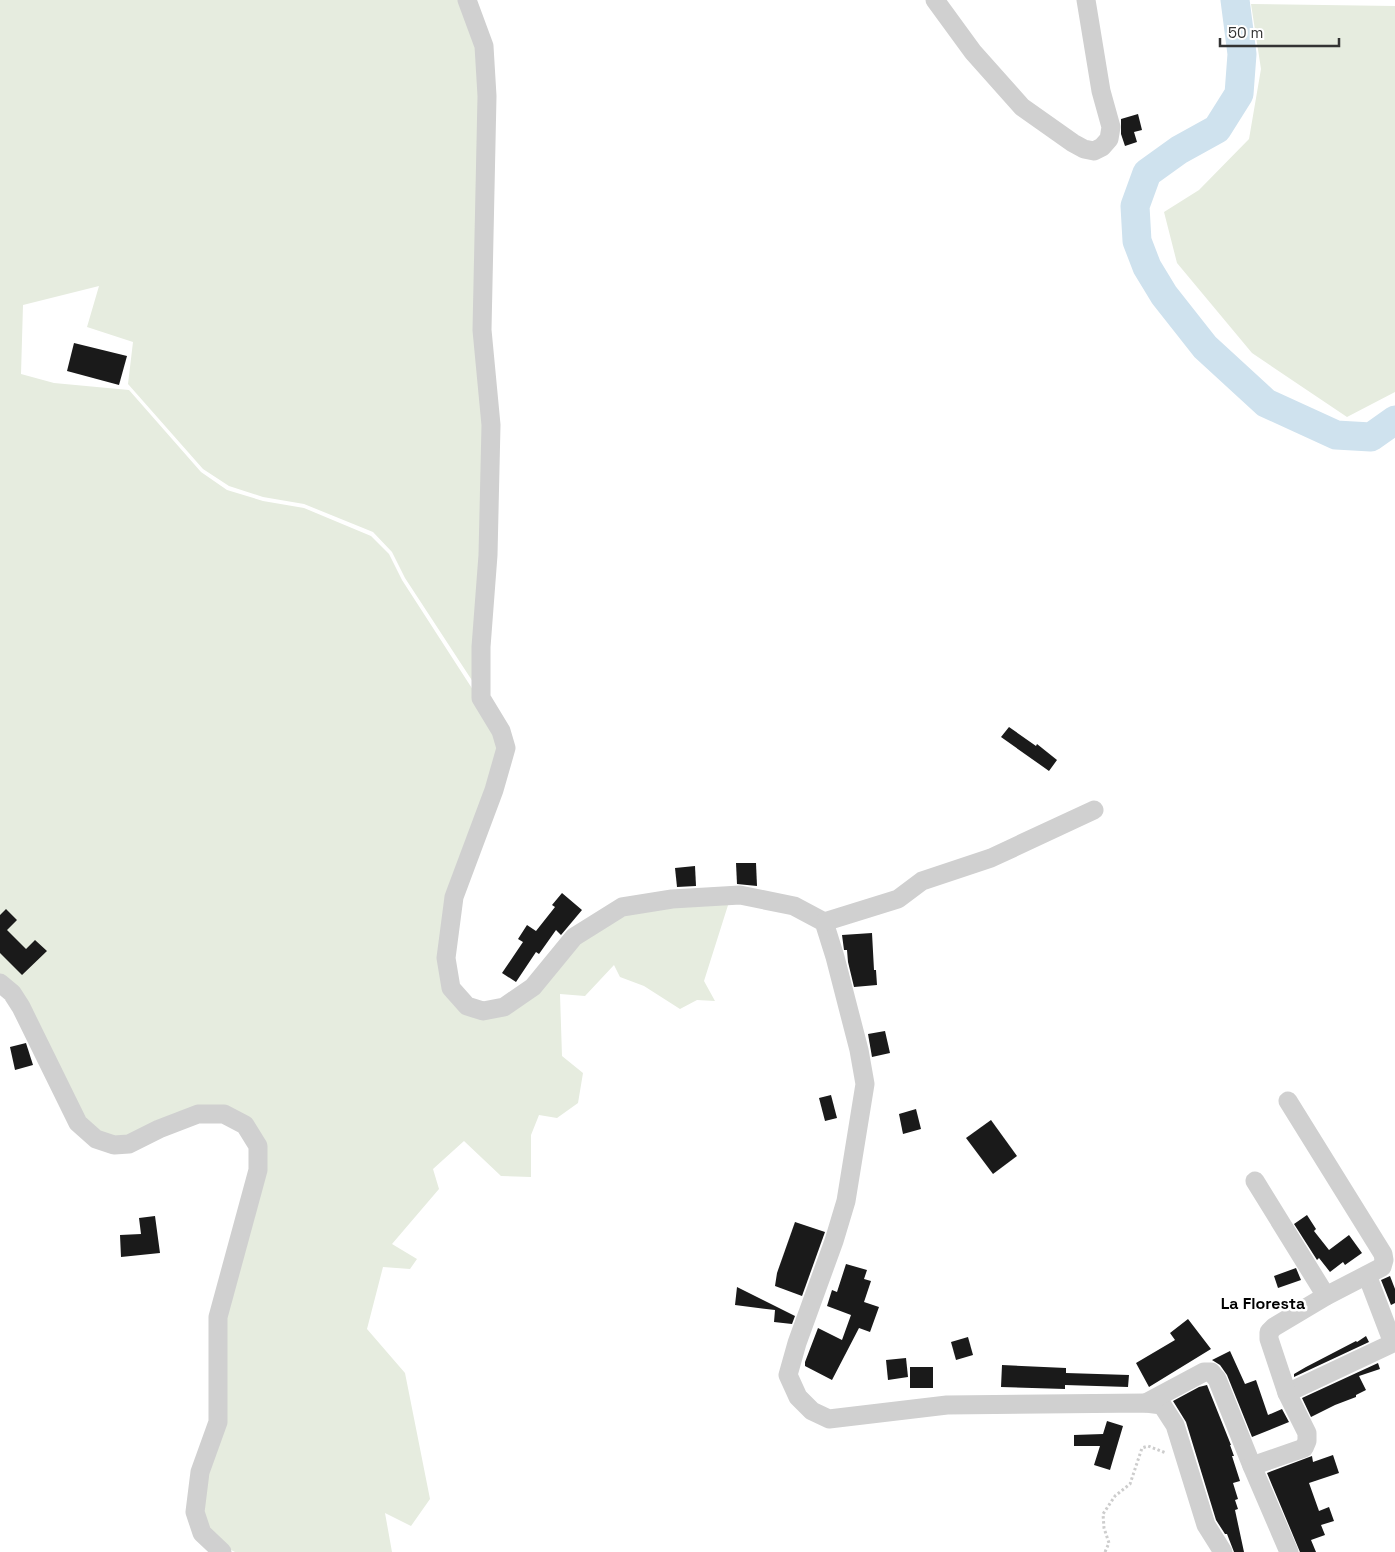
<svg xmlns="http://www.w3.org/2000/svg" width="1395" height="1552" font-family="'Space Grotesk',sans-serif">
	<style>
		.green { fill: #e6ecdf }
		.lines { fill: none; stroke-linecap: round; stroke-linejoin: round }
		.river { stroke: #cfe2ee; stroke-width: 29 }
		.building { fill: #1a1a1a }
		.path { stroke: #cdcdcd; stroke-width: 3; stroke-dasharray: 2.5 2.5; stroke-linecap: butt }
		.street { stroke: #d0d0d0; stroke-width: 19 }
		.labels { text-anchor: middle; stroke-width: 5; stroke-linejoin: round; paint-order: stroke }
		.quarter-label { font-size: 16px; font-weight: bold; fill: #000; stroke: #fff }
	</style>
	<rect width="100%" height="100%" fill="#fff"/>
	<g class="green">
		<path d="M0,0h461l17,47 7,378 -10,260 -70,-107 -13,-26 -19,-20 -69,-28 -41,-7 -34,-11 -26,-17 -75,-85 5,-42 -46,-15 12,-41 -76,19 -2,69 33,9 75,7 72,82 26,18 36,11 41,7 67,28 18,18 13,26 73,113 21,41 3,14 -59,210 44,59 94,-76 46,-29 105,-10 -25,79 11,20 -18,-1 -17,9 -36,-23 -24,-9 -6,-12 -29,31 -25,-2 2,62 21,17 -5,30 -21,15 -18,-3 -8,20v42l-30,-1 -37,-35 -31,28 6,20 -47,55 25,15 -7,10 -27,-2 -16,62 38,44 25,126 -19,27 -26,-13 7,39h-157c-20,-9 -27,-20 -34,-41l23,-193 39,-147 -37,-63 -99,30 -28,-4 -17,-15 -82,-144z"/>
		<polygon points="1251,4 1395,6 1395,392 1347,417 1252,353 1177,263 1164,212 1199,190 1249,139 1261,69"/>
	</g>
	<g class="lines">
		<polyline class="river" points="1235,0 1242,54 1239,94 1217,129 1179,150 1147,173 1135,206 1137,241 1147,267 1164,295 1205,347 1266,403 1336,435 1371,437 1395,420"/>
	</g>
	<g class="building">
		<polygon points="1138,114 1142,130 1134,132 1137,142 1125,146 1121,134 1121,119"/>
		<polygon points="74,343 127,356 119,385 67,371"/>
		<polygon points="1009,727 1036,746 1037,744 1057,760 1049,771 1001,737"/>
		<polygon points="736,863 756,863 757,886 737,884"/>
		<polygon points="695,866 696,886 677,887 675,868"/>
		<polygon points="562,893 582,910 561,935 556,930 539,954 536,952 516,982 502,973 523,942 518,939 527,925 536,931 555,907 552,905"/>
		<polygon points="6,909 17,920 7,930 26,949 35,940 47,951 22,975 0,953 0,915"/>
		<polygon points="872,933 874,970 876,970 877,985 854,987 848,962 847,950 844,950 842,935"/>
		<polygon points="885,1031 890,1053 872,1057 868,1034"/>
		<polygon points="26,1043 33,1065 15,1070 10,1047"/>
		<polygon points="831,1095 837,1118 825,1121 819,1098"/>
		<polygon points="916,1109 921,1129 903,1134 899,1114"/>
		<polygon points="991,1120 1017,1156 993,1174 966,1138"/>
		<polygon points="1307,1215 1316,1229 1314,1231 1329,1250 1349,1235 1362,1253 1345,1265 1343,1262 1330,1272 1319,1258 1317,1260 1294,1224"/>
		<polygon points="155,1216 160,1253 121,1257 120,1235 141,1234 139,1218"/>
		<polygon points="795,1222 825,1232 802,1296 775,1286 777,1273"/>
		<polygon points="846,1264 867,1270 864,1279 871,1281 864,1302 879,1307 870,1332 859,1328 832,1380 805,1366 805,1362 818,1328 842,1340 851,1315 827,1306 832,1290 837,1292"/>
		<polygon points="1296,1268 1301,1280 1278,1288 1274,1276"/>
		<polygon points="1390,1276 1395,1289 1395,1303 1391,1305 1381,1280"/>
		<polygon points="737,1287 795,1316 792,1324 774,1322 775,1310 735,1305"/>
		<polygon points="1188,1319 1211,1349 1149,1387 1136,1363 1175,1340 1170,1333"/>
		<polygon points="1366,1336 1369,1342 1294,1377 1294,1374 1306,1367 1356,1341 1357,1342"/>
		<polygon points="968,1337 973,1355 956,1360 951,1342"/>
		<polygon points="1230,1351 1245,1384 1256,1380 1268,1415 1282,1409 1289,1422 1252,1437 1227,1375 1220,1365 1212,1360"/>
		<polygon points="906,1358 908,1377 888,1380 886,1360"/>
		<polygon points="1378,1363 1380,1369 1359,1376 1366,1390 1356,1395 1356,1397 1335,1405 1311,1417 1302,1398"/>
		<polygon points="1002,1365 1066,1368 1066,1373 1129,1375 1128,1387 1065,1385 1065,1389 1001,1387"/>
		<rect x="910" y="1367" width="23" height="21"/>
		<polygon points="1207,1385 1231,1445 1230,1445 1234,1456 1232,1456 1240,1481 1233,1483 1238,1499 1235,1500 1238,1509 1235,1510 1244,1552 1234,1552 1227,1534 1225,1534 1216,1520 1186,1422 1173,1401 1199,1387"/>
		<polygon points="1107,1421 1123,1426 1110,1470 1094,1465 1100,1446 1074,1446 1074,1435 1103,1434"/>
		<polygon points="1333,1455 1339,1473 1309,1483 1319,1511 1329,1507 1334,1521 1321,1525 1325,1535 1311,1540 1316,1552 1300,1552 1267,1473 1312,1456 1313,1462"/>
	</g>
	<g class="lines">
		<polyline class="path" points="1105,1552 1109,1543 1104,1528 1103,1514 1115,1496 1130,1484 1142,1448 1148,1446 1166,1453"/>
		<g class="street">
			<polyline points="467,0 484,46 487,96 482,330 491,425 488,555 481,647 481,698 501,731 506,748 494,790 454,897 446,958 451,988 467,1006 483,1011 504,1007 533,987 574,937 622,907 672,899 740,895 794,906 824,922 835,957 859,1050 865,1084 846,1201 834,1241 797,1343 788,1375 798,1397 812,1411 829,1419 947,1405 1146,1403 1162,1405 1175,1425 1206,1525 1223,1552"/>
			<polyline points="935,0 973,52 1022,107 1073,143 1084,149 1094,151 1102,147 1109,139 1111,127 1101,91 1086,0"/>
			<polyline points="824,922 898,899 922,881 991,858 1094,810"/>
			<polyline points="0,983 12,993 21,1007 78,1123 96,1139 114,1145 129,1144 159,1129 198,1114 224,1114 245,1125 258,1146 258,1170 218,1317 218,1422 200,1472 195,1512 202,1533 222,1552"/>
			<polyline points="1255,1181 1326,1296"/>
			<polyline points="1287,1393 1393,1343 1367,1275"/>
			<polyline points="1146,1403 1204,1372 1211,1372 1217,1379 1252,1466 1289,1552"/>
			<polyline points="1252,1466 1304,1448 1307,1441 1307,1433 1287,1393 1269,1339 1269,1332 1274,1327 1326,1296 1382,1267 1384,1260 1383,1254 1288,1101"/>
		</g>
	</g>
	<g class="labels">
		<g class="quarter-label">
			<text x="1263" y="1309">La Floresta</text>
		</g>
	</g>
	<path d="M1220 38v8h119v-8" fill="none" stroke="#333333" stroke-width="2.5"/>
	<text x="1228" y="38" font-size="15" fill="#333333" stroke="#ffffff" stroke-width="4" paint-order="stroke">50 m</text>
</svg>
